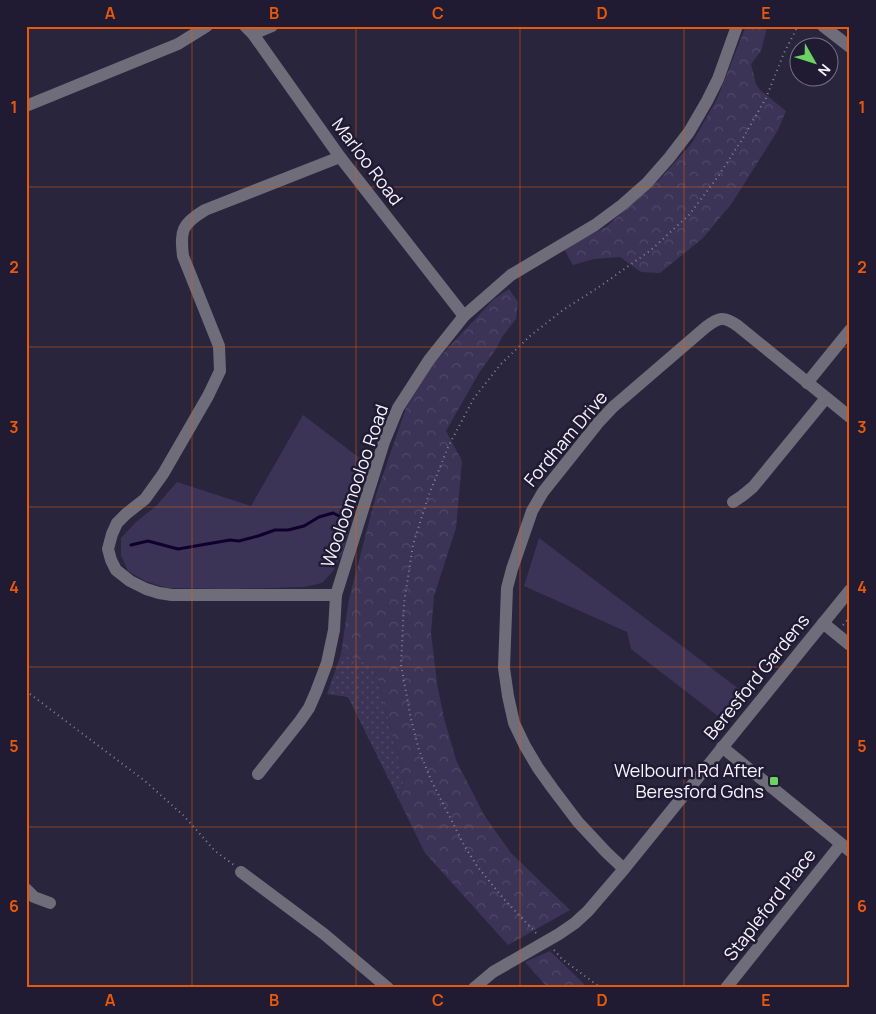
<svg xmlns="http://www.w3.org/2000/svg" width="876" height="1014" font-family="Manrope,sans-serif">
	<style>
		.grass { fill: url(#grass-dots) }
		.forest { fill: url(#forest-crowns) }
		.park { fill: #3b3457 }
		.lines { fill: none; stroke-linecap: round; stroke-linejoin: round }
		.stream { stroke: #11002f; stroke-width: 3 }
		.path { stroke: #868395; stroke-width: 2; stroke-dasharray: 1 4; stroke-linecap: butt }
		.minor { stroke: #6f6d7a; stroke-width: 12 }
		.grid { fill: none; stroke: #e8590c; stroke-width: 1; stroke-opacity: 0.55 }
		.poi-dot { fill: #6cd362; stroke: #201b33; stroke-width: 2 }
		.labels { text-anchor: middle; stroke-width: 5; stroke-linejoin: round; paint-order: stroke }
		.street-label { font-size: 18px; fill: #f5f4fe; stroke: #201b33 }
		.poi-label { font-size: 18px; fill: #f5f4fe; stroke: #201b33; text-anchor: end }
		.neatline { fill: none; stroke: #e8590c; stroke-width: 2 }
		.grid-label { font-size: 16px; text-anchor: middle; font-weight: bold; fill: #e8590c }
	</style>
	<defs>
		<pattern id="grass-dots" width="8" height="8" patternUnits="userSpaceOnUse" patternTransform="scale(1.25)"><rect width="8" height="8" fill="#3b3457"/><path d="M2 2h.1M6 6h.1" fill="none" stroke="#4e4868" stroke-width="1.8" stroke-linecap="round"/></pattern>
		<pattern id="forest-crowns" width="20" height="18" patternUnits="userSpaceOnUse" patternTransform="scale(1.25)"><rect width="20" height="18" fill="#3b3457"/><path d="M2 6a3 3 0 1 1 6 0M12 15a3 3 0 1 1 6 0" fill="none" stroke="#4e4868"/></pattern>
	</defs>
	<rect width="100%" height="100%" fill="#29253d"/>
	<polygon class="grass" points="341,654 369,664 377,676 404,779 399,800 348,697 327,694"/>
	<g class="forest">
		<polygon points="746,26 766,26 767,28 761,51 751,64 756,84 760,90 786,111 778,130 732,203 703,238 660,273 641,272 620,257 594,259 573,265 564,249 607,226 658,181 692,143 717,99"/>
		<polygon points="509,289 518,302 516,319 502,337 496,349 479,373 446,431 462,461 456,528 434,596 431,633 437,683 444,718 456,760 484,815 511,853 570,910 508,945 425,853 399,800 404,779 377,676 369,664 341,654 349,599 376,495 406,408 433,364 494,299"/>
		<polygon points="550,951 588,988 548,988 525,962"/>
	</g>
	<g class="park">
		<polygon points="303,415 365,462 343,552 333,571 322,583 304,587 232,589 167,588 145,581 128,571 121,555 121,538 136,522 156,506 177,482 251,506"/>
		<polygon points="539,538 739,689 751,685 723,720 631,649 627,632 524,586"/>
	</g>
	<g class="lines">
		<polyline class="stream" points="131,545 148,541 178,549 230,540 239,541 258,536 275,530 288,530 304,526 319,517 333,513 341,517 346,522"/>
		<g class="path">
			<polyline points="843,625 850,617"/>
			<polyline points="26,691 145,781 184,816 215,851 234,865"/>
			<polyline points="536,933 503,898 477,866 464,845 431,780 419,750 411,719 401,665 404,603 413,545 428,497 449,445 474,398 500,365 530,336 563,310 599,287 651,250 689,215 717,178 743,138 766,98 784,53 798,26"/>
			<polyline points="554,950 562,959 601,988"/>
		</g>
		<g class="minor">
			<polyline points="245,26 253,34 340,157 464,316"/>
			<polyline points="823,26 850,47"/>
			<polyline points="253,34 272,26"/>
			<polyline points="26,106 178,44 207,26"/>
			<polyline points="807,383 850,330"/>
			<polyline points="733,502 742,496 753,487 826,398"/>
			<path d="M336,595h-164l-13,-2 -13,-4 -16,-8 -14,-11 -5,-10 -3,-11 4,-15 5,-11 9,-9 19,-15 18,-25 45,-78 12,-25 -1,-25 -36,-90c-3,-26 -1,-32 22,-46l135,-53"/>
			<polyline points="823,623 850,645"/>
			<polyline points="722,747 850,851"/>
			<polyline points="258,774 300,721 309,708 316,692 327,663 334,630 336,595 384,442 398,408 429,360 464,316 511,275 595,225 622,205 647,183 669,158 689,132 707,101 718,79 737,26"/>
			<path d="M624,869l-18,-17 -28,-30 -25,-33 -15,-21 -13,-22 -11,-23 -6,-27 -4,-28 3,-80 5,-19 20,-58 11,-19 55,-69 15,-16 93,-80c13,-10 18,-11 32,-1l112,91"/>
			<polyline points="241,872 324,934 388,988"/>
			<polyline points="26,889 34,897 50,903"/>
			<polyline points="474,988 493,972 559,934 575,923 588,911 624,869 850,590"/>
			<polyline points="726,988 841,844"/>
		</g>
	</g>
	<path class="grid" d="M192,26v962M356,26v962M520,26v962M684,26v962M26,187h824M26,347h824M26,507h824M26,667h824M26,827h824"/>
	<rect class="poi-dot" x="769" y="776" width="10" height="10" rx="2.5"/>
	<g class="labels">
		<g class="street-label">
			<text transform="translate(367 162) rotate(53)" y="6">Marloo Road</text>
			<text transform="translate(566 439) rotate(-50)" y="6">Fordham Drive</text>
			<text transform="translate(355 486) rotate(-71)" y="6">Wooloomooloo Road</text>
			<text transform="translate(757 677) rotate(-51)" y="6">Beresford Gardens</text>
			<text transform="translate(770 905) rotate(-52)" y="6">Stapleford Place</text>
		</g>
		<g class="poi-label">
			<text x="764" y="777">Welbourn Rd After<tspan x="764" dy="21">Beresford Gdns</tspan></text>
		</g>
	</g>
	<rect width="876" height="1014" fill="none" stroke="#201b33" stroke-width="55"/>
	<g transform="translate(814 62) rotate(129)"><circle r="24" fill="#201b33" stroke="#757284"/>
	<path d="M0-4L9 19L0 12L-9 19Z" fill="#6cd362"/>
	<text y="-8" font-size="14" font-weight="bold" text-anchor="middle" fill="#f5f4fe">N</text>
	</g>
	<rect x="28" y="28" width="820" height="958" class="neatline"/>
	<g class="grid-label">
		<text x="110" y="19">A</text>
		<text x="274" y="19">B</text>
		<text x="438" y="19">C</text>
		<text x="602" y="19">D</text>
		<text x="766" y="19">E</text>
		<text x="14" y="113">1</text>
		<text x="862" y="113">1</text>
		<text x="14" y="273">2</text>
		<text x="862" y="273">2</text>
		<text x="14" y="433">3</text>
		<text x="862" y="433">3</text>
		<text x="14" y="593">4</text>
		<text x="862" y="593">4</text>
		<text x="14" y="752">5</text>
		<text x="862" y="752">5</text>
		<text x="14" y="912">6</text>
		<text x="862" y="912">6</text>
		<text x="110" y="1006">A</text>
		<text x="274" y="1006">B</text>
		<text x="438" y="1006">C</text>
		<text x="602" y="1006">D</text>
		<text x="766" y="1006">E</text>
	</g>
</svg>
